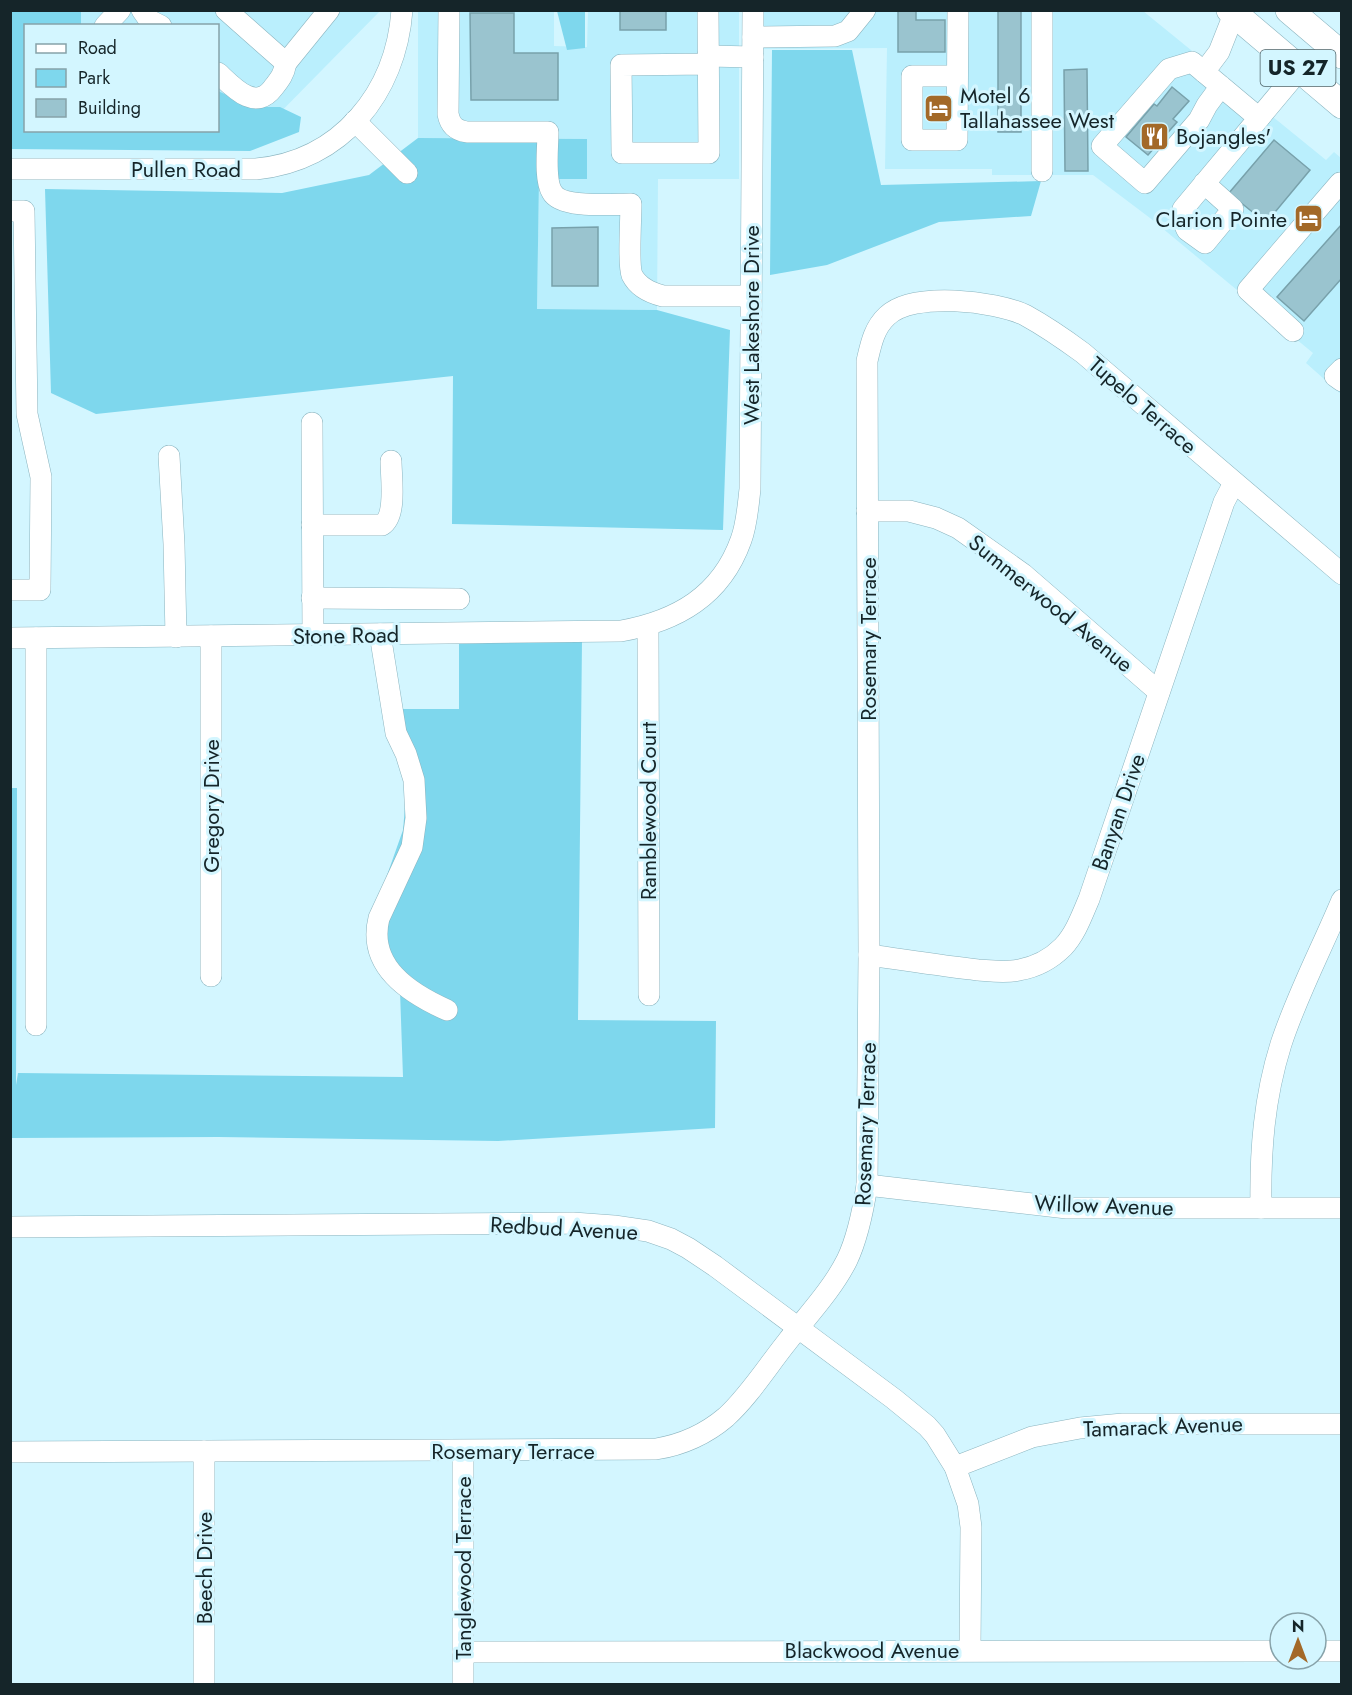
<svg xmlns="http://www.w3.org/2000/svg" width="1352" height="1695" font-family="Jost,sans-serif">
	<style>
		.built { fill: #baeffd }
		.green { fill: #7ed7ed }
		.building { fill: #9ac4cf; stroke: #78a1ab; stroke-width: 1.5 }
		.lines { fill: none; stroke-linecap: round; stroke-linejoin: round }
		.minor-casing { stroke: #8bb4bf; stroke-width: 22 }
		.major-casing { stroke: #8bb4bf; stroke-width: 28 }
		.minor { stroke: #fff; stroke-width: 21 }
		.major { stroke: #fff; stroke-width: 27 }
		.labels { text-anchor: middle; stroke-width: 6; stroke-linejoin: round; paint-order: stroke }
		.shield { fill: #d3f6ff; stroke: #4e6469; stroke-width: 1.5 }
		.shield-label { font-size: 21px; font-weight: bold; fill: #152529 }
		.poi-label { font-size: 22px; fill: #152529; stroke: #d3f6ff; text-anchor: start }
		.street-label { font-size: 22px; fill: #152529; stroke: #d3f6ff }
	</style>
	<rect width="100%" height="100%" fill="#d3f6ff"/>
	<g class="built">
		<polygon points="67,10 380,11 264,129 218,96 218,26 56,26"/>
		<polygon points="418,11 554,11 554,46 587,47 588,11 739,11 739,179 658,179 657,310 537,309 539,178 587,139 418,138"/>
		<polygon points="762,11 1143,11 1326,160 1334,152 1341,158 1341,394 1306,363 1313,353 1150,218 1093,175 992,175 992,169 885,169 887,48 761,49"/>
	</g>
	<g class="green">
		<polygon points="11,11 81,11 81,25 26,26 26,130 218,130 218,91 253,107 280,107 301,117 299,132 250,151 11,149"/>
		<polygon points="557,11 585,11 585,48 567,50"/>
		<polygon points="772,50 852,50 881,185 1041,181 1031,216 939,222 827,265 770,275"/>
		<polygon points="418,138 587,139 587,179 539,179 537,309 657,310 730,330 723,530 452,524 453,376 96,414 51,393 45,189 282,193 369,175"/>
		<polygon points="582,640 578,1020 716,1021 715,1128 498,1141 218,1137 11,1138 10,788 17,788 16,1085 18,1073 403,1077 400,991 374,912 403,830 406,796 403,766 383,709 459,709 459,644"/>
	</g>
	<g class="building">
		<rect x="620" y="10" width="46" height="20"/>
		<polygon points="898,10 916,10 916,20 945,20 945,52 898,52"/>
		<rect x="998" y="10" width="23" height="122"/>
		<polygon points="470,13 514,13 514,53 558,53 558,100 471,100"/>
		<polygon points="1087,69 1088,171 1065,171 1064,70"/>
		<polygon points="1172,87 1189,101 1173,119 1177,122 1148,155 1126,137 1154,104 1157,106"/>
		<polygon points="1274,140 1310,170 1266,223 1229,193"/>
		<polygon points="1342,224 1342,278 1304,321 1277,297"/>
		<polygon points="598,227 598,286 552,286 552,228"/>
	</g>
	<g class="lines">
		<defs>
			<g id="minor">
				<polyline points="142,10 149,20 161,26"/>
				<path d="M449,10l-1,104c2,11 7,16 19,18h81c0,15 -4,47 4,60 9,17 61,12 79,12 0,13 -3,61 1,71 6,12 19,18 31,21h88"/>
				<polyline points="708,10 709,153 622,153 621,65 708,64"/>
				<polyline points="105,26 120,10"/>
				<polyline points="753,37 835,36 848,31 865,10"/>
				<polyline points="708,56 753,57"/>
				<polyline points="286,63 329,10"/>
				<polyline points="1204,72 1219,52 1234,14"/>
				<path d="M218,73c15,14 37,39 55,15 7,-9 11,-14 13,-25l-60,-53"/>
				<polyline points="957,76 912,76 912,140 957,140 958,10"/>
				<polyline points="1221,86 1207,105 1199,120 1145,183 1102,146 1169,69 1192,62 1259,118"/>
				<polyline points="355,121 407,173"/>
				<path d="M10,169h246c85,-8 140,-76 146,-159"/>
				<polyline points="1042,171 1042,10"/>
				<polyline points="1204,183 1233,209 1205,243 1187,230 1182,219 1183,209 1300,69"/>
				<polyline points="10,211 24,211 27,414 41,477 40,590 10,590"/>
				<polyline points="1293,331 1248,290 1340,183 1342,185"/>
				<polyline points="1342,369 1335,376 1342,381"/>
				<polyline points="312,423 313,635"/>
				<polyline points="169,456 174,544 176,637"/>
				<polyline points="867,511 909,511 936,518 958,528 1023,574 1159,692"/>
				<path d="M312,525h70c15,-9 9,-48 9,-64"/>
				<polyline points="312,598 459,599"/>
				<polyline points="648,627 649,995"/>
				<path d="M380,634l16,99 10,21 8,26 2,38 -4,29 -33,71c-12,48 30,75 68,92"/>
				<path d="M10,638l611,-7c56,-10 100,-35 120,-91 6,-16 7,-34 9,-51l3,-479"/>
				<path d="M869,955c36,5 73,11 109,15 14,1 28,3 41,0 17,-3 32,-11 44,-23 13,-14 19,-32 26,-48l135,-397 10,-19"/>
				<polyline points="211,976 211,636"/>
				<polyline points="36,1025 36,638"/>
				<polyline points="867,1185 1067,1208 1342,1208"/>
				<path d="M1261,1208c-1,-57 3,-110 20,-164 16,-49 41,-96 61,-144"/>
				<polyline points="10,1227 573,1223 614,1226 648,1231 671,1239 688,1248 715,1266 894,1399 927,1426 935,1435 955,1467 968,1504 971,1527 970,1650"/>
				<polyline points="463,1451 463,1684"/>
				<path d="M10,1452l646,-3c25,-4 50,-15 70,-32 23,-21 41,-50 61,-75 20,-26 45,-52 60,-82 11,-23 16,-49 20,-75l2,-230 -2,-594c4,-17 7,-33 20,-45 26,-25 108,-15 138,-1 20,11 39,24 58,38l259,221"/>
				<polyline points="955,1467 1032,1437 1080,1428 1123,1424 1342,1424"/>
				<polyline points="1316,1651 1342,1651"/>
				<polyline points="463,1652 1280,1651"/>
				<polyline points="204,1684 204,1451"/>
			</g>
			<g id="major">
				<polyline points="1230,10 1342,105"/>
				<polyline points="1289,10 1342,55"/>
			</g>
		</defs>
		<use href="#minor" class="minor-casing"/>
		<use href="#major" class="major-casing"/>
		<use href="#minor" class="minor"/>
		<use href="#major" class="major"/>
	</g>
	<defs>
		<symbol id="hotel-square" viewBox="-11 -11 22 22"><rect x="-9" y="-9" width="18" height="18" rx="4" fill="#a36928" stroke="#d3f6ff"/><path d="M-6-4.5h1.5V1H6V5H4.5V3h-9V5H-6ZM-4 0a1.8 1.8 0 1 1 3.6 0ZM.5 0V-2.5h3Q6-2.5 6 0Z" fill="#fff"/></symbol>
		<symbol id="restaurant-square" viewBox="-11 -11 22 22"><rect x="-9" y="-9" width="18" height="18" rx="4" fill="#a36928" stroke="#d3f6ff"/><path d="M-5-6h1v4h1v-4h1v4h1v-4h1v5L-1.5 .5V6h-2V.5L-5-1ZM5-6V6H3V1.5H1.5Q1.5-4 5-6Z" fill="#fff"/></symbol>
	</defs>
	<g fill-rule="evenodd">
		<use href="#hotel-square" x="922" y="92" width="33" height="33"/>
		<use href="#restaurant-square" x="1138" y="120" width="33" height="33"/>
		<use href="#hotel-square" x="1292" y="202" width="33" height="33"/>
	</g>
	<g class="labels">
		<rect class="shield" x="1260.5" y="50" width="75" height="36" rx="4.5"/>
		<g class="shield-label">
			<text x="1298" y="75">US 27</text>
		</g>
		<g class="poi-label">
			<text x="960" y="103">Motel 6<tspan x="960" dy="25">Tallahassee West</tspan></text>
			<text x="1176" y="144">Bojangles'</text>
			<text x="1287" y="227" text-anchor="end">Clarion Pointe</text>
		</g>
		<g class="street-label">
			<text x="186" y="177">Pullen Road</text>
			<text transform="translate(751 325) rotate(-90)" y="8">West Lakeshore Drive</text>
			<text transform="translate(1143 405) rotate(41)" y="8">Tupelo Terrace</text>
			<text transform="translate(1051 603) rotate(39)" y="8">Summerwood Avenue</text>
			<text transform="translate(346 635) rotate(-1)" y="8">Stone Road</text>
			<text transform="translate(868 639) rotate(-90)" y="8">Rosemary Terrace</text>
			<text transform="translate(211 806) rotate(-90)" y="8">Gregory Drive</text>
			<text transform="translate(648 811) rotate(-90)" y="8">Ramblewood Court</text>
			<text transform="translate(1118 812) rotate(-71)" y="8">Banyan Drive</text>
			<text transform="translate(865 1124) rotate(-88)" y="8">Rosemary Terrace</text>
			<text transform="translate(1104 1205) rotate(2)" y="8">Willow Avenue</text>
			<text transform="translate(564 1228) rotate(3)" y="8">Redbud Avenue</text>
			<text transform="translate(1163 1426) rotate(-2)" y="8">Tamarack Avenue</text>
			<text x="513" y="1459">Rosemary Terrace</text>
			<text transform="translate(204 1568) rotate(-90)" y="8">Beech Drive</text>
			<text transform="translate(463 1568) rotate(-90)" y="8">Tanglewood Terrace</text>
			<text x="872" y="1658">Blackwood Avenue</text>
		</g>
	</g>
	<rect width="1352" height="1695" fill="none" stroke="#152529" stroke-width="24"/>
	<rect x="24" y="24" width="195" height="108" fill="#d3f6ff" stroke="#87a2a9" stroke-width="1.5"/>
	<rect x="36" y="44" width="30" height="9" fill="#ffffff" stroke="#87a2a9" stroke-width="1.5"/>
	<text x="78" y="54" font-size="18" fill="#152529">Road</text>
	<rect x="36" y="69" width="30" height="18" fill="#7ed7ed" stroke="#87a2a9" stroke-width="1.5"/>
	<text x="78" y="84" font-size="18" fill="#152529">Park</text>
	<rect x="36" y="99" width="30" height="18" fill="#9ac4cf" stroke="#87a2a9" stroke-width="1.5"/>
	<text x="78" y="114" font-size="18" fill="#152529">Building</text>
	<g transform="translate(1298 1641)"><circle r="28" fill="#d3f6ff" stroke="#87a2a9" stroke-width="1.5"/>
	<path d="M0-4.5L10 22L0 15L-10 22Z" fill="#a36928"/>
	<text y="-9" font-size="16" font-weight="bold" text-anchor="middle" fill="#152529">N</text>
	</g>
</svg>
